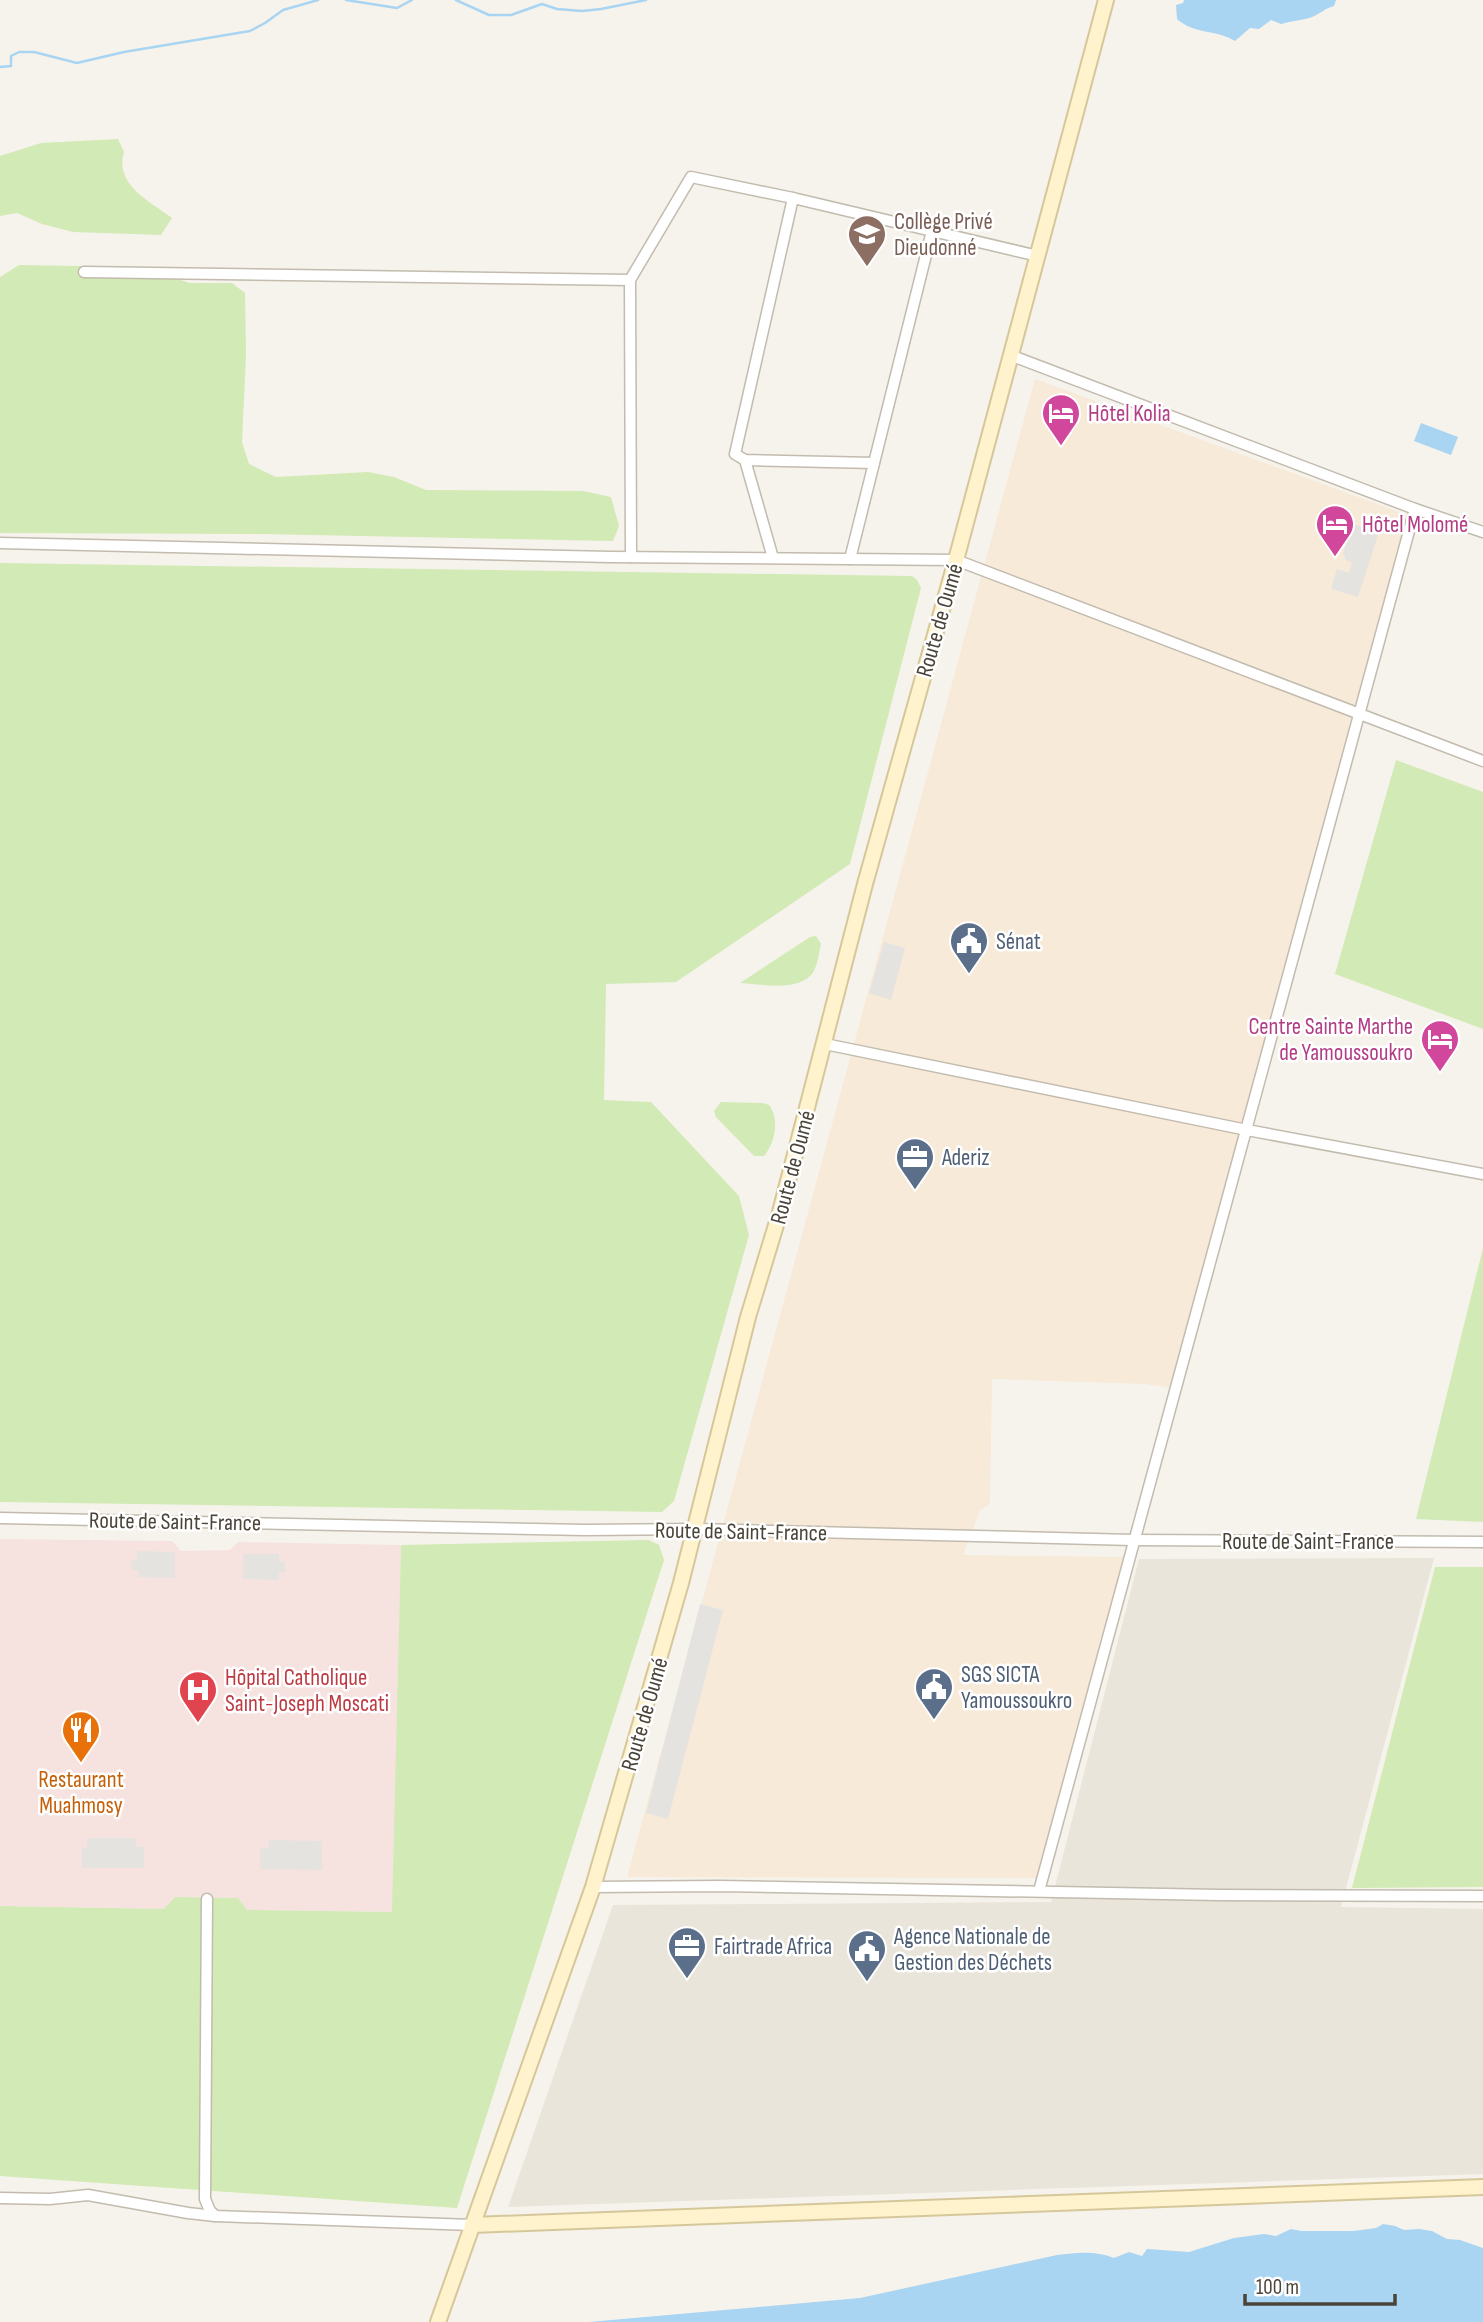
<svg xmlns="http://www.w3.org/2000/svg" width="1483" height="2322" font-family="'Sofia Sans Condensed',sans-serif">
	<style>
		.residential { fill: #eae5da }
		.commercial { fill: #f7ead8 }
		.medical { fill: #f6e3e0 }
		.green { fill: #d2eab5 }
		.parking { fill: #e5e3e0 }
		.water { fill: #a9d4f2 }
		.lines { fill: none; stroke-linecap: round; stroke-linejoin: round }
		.stream { stroke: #a9d4f2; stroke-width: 2.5 }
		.street-casing { stroke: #c2bbae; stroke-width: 13 }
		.secondary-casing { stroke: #d6c79b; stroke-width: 18 }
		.street { stroke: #fff; stroke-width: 10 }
		.secondary { stroke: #fff3cd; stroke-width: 14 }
		.labels { text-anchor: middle; stroke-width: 5; stroke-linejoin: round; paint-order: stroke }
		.education-label { font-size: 23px; fill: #785e54; stroke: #fff; text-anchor: start }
		.hotel-label { font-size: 23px; fill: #b23c85; stroke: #fff; text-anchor: start }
		.street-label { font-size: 23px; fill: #4b4439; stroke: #fff }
		.service-label { font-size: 23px; fill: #4e5e75; stroke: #fff; text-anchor: start }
		.health-label { font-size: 23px; fill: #be3a42; stroke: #fff; text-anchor: start }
		.food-label { font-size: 23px; fill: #c56008; stroke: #fff }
	</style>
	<rect width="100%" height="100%" fill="#f6f3ec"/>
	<polygon class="residential" points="1434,1558 1341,1907 1483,1909 1483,2174 508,2207 613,1905 1051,1902 1139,1559"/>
	<polygon class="commercial" points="1035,379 1410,516 1173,1388 1145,1384 992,1379 990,1504 980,1510 963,1555 1124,1557 1041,1878 627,1877"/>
	<polygon class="medical" points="0,1539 172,1541 181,1551 230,1550 238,1542 401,1545 393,1912 247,1910 237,1898 175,1897 165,1909 0,1906"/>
	<g class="green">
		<path d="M118,139l6,13c-10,32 25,49 48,66l-11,17 -88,-3 -31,-8 -25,-11 -17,3v-60l41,-13z"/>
		<polygon points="19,265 141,267 190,283 232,283 245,293 246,355 242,442 249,464 276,477 368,472 394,477 426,490 583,491 611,497 619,526 613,541 261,534 0,533 0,277"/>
		<polygon points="0,563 912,576 917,580 921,588 850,864 676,982 606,984 604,1100 651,1102 739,1196 749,1235 674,1501 662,1512 599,1511 0,1502"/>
		<polygon points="1396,760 1483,792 1483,1029 1335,974"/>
		<path d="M816,936l5,8c-2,8 -3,19 -7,27 -13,22 -53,13 -74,12l70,-46z"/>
		<path d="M721,1102l42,1 6,2c11,14 6,38 -5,51h-10l-38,-39 -2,-6z"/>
		<polygon points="1483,1248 1483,1522 1416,1519"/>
		<polygon points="649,1540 659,1545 664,1560 457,2208 0,2176 0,1906 164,1909 175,1897 238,1898 247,1910 392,1912 401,1545"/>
		<polygon points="1435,1567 1483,1567 1483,1887 1352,1888"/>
	</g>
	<g class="parking">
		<polygon points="1353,524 1379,532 1358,597 1331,589 1337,569 1349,573 1352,563 1346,560 1343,553"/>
		<polygon points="884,942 905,948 891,1000 869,993"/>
		<polygon points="137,1551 175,1552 175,1578 138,1577 138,1570 131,1570 131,1560 137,1560"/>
		<polygon points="243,1554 279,1554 279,1561 285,1562 285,1572 279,1572 279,1580 243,1579"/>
		<polygon points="700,1604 723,1610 668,1819 646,1813"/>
		<polygon points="87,1838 136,1838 136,1847 144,1847 144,1868 82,1868 82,1848 87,1848"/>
		<polygon points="269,1840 322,1841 322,1870 260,1869 260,1848 268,1848"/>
	</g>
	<g class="water">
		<path d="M1184,0h152l-2,6c-9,2 -14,8 -22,11 -8,3 -21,4 -31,7l-10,-4 -12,9 -9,-1 -15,13c-19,-12 -40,-6 -58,-22l-1,-14 7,-2z"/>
		<polygon points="1421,423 1458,437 1451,455 1414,441"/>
		<path d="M1383,2224l12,2 9,4 15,-1 13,2 15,8 13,1 23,8v74h-894l271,-24 197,-43c19,-2 38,-5 57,3l15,-6 13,4 5,-7 42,3 45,-14 30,-4 12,2 15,-7 10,2h53l22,-3z"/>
	</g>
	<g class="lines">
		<g class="stream">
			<polyline points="346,0 397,8 412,0"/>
			<polyline points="456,0 489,15 511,15 542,4 557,9 582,11 601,9 646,0"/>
			<polyline points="0,67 11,66 11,56 19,52 34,52 77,63 124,52 250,31 265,23 283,10 318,0"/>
		</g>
		<defs>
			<g id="street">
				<polyline points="793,198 735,454 745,460 874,463"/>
				<polyline points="84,272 630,280"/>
				<polyline points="1010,355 1415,509 1483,532"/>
				<polyline points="745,460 773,558"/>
				<polyline points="0,543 610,557 956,560 1483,761"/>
				<polyline points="631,557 630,280 691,177 793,198 1038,256"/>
				<polyline points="850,559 932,231"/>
				<polyline points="825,1044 1247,1130 1483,1174"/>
				<polyline points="0,1518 585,1530 696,1529 1133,1540 1483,1542"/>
				<polyline points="593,1887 720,1886 1219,1895 1483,1896"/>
				<polyline points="1039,1891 1415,509"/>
				<polyline points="207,1899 205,2199 210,2211 216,2216 472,2225"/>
				<polyline points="0,2198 50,2199 88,2195 188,2213 215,2216"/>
			</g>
			<g id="secondary">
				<polyline points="472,2225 1483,2187"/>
				<polyline points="438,2322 593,1887 681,1583 748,1317 780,1212 865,884 956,560 1106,0"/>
			</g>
		</defs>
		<use href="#street" class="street-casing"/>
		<use href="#secondary" class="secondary-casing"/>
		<use href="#street" class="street"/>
		<use href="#secondary" class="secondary"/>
	</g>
	<defs>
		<symbol id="school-pin" viewBox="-11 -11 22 30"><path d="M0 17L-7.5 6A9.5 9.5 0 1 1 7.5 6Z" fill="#8d6e63" stroke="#fff"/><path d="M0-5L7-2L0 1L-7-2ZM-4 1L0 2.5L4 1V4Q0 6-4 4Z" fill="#fff"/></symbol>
		<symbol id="hotel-pin" viewBox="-11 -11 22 30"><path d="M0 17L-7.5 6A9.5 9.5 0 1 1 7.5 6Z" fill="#d1479c" stroke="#fff"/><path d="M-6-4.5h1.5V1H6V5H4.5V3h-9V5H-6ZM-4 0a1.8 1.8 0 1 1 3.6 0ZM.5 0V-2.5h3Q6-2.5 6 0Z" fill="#fff"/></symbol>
		<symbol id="civic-pin" viewBox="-11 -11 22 30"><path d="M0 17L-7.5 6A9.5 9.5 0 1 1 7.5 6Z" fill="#5c6f8a" stroke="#fff"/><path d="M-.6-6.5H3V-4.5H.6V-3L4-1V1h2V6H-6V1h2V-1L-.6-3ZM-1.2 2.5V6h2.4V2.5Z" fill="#fff"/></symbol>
		<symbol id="office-pin" viewBox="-11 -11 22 30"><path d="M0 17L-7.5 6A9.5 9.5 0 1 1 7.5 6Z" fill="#5c6f8a" stroke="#fff"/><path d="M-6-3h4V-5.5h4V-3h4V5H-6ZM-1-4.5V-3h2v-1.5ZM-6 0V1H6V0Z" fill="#fff"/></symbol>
		<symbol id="hospital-pin" viewBox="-11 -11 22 30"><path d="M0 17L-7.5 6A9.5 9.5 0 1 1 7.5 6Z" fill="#e0444e" stroke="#fff"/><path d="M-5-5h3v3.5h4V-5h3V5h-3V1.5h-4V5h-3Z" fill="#fff"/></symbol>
		<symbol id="restaurant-pin" viewBox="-11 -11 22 30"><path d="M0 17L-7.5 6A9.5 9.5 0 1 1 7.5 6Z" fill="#e8710a" stroke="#fff"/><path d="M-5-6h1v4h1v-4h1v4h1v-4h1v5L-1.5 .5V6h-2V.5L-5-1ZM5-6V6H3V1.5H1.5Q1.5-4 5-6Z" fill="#fff"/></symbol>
	</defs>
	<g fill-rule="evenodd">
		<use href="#school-pin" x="845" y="212" width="44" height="60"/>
		<use href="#hotel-pin" x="1039" y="391" width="44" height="60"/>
		<use href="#hotel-pin" x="1313" y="502" width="44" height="60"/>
		<use href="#civic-pin" x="947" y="919" width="44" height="60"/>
		<use href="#hotel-pin" x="1418" y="1017" width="44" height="60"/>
		<use href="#office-pin" x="893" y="1135" width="44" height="60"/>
		<use href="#civic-pin" x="912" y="1665" width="44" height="60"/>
		<use href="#hospital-pin" x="176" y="1668" width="44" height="60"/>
		<use href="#restaurant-pin" x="59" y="1708" width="44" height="60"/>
		<use href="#office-pin" x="665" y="1924" width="44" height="60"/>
		<use href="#civic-pin" x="845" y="1927" width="44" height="60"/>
	</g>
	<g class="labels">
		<g class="education-label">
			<text x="894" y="229">Collège Privé<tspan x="894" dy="26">Dieudonné</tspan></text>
		</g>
		<g class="hotel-label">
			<text x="1088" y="421">Hôtel Kolia</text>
			<text x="1362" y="532">Hôtel Molomé</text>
			<text x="1413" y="1034" text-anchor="end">Centre Sainte Marthe<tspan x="1413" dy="26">de Yamoussoukro</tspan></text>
		</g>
		<g class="street-label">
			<text transform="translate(939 620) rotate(-74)" y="8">Route de Oumé</text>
			<text transform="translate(792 1167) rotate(-75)" y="8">Route de Oumé</text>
			<text transform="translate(175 1521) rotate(1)" y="8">Route de Saint-France</text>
			<text transform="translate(741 1531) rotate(1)" y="8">Route de Saint-France</text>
			<text x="1308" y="1549">Route de Saint-France</text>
			<text transform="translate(644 1714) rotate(-74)" y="8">Route de Oumé</text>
		</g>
		<g class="service-label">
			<text x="996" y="949">Sénat</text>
			<text x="942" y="1165">Aderiz</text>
			<text x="961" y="1682">SGS SICTA<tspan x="961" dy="26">Yamoussoukro</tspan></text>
			<text x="894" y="1944">Agence Nationale de<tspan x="894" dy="26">Gestion des Déchets</tspan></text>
			<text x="714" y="1954">Fairtrade Africa</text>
		</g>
		<g class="health-label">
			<text x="225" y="1685">Hôpital Catholique<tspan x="225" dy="26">Saint-Joseph Moscati</tspan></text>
		</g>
		<g class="food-label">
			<text x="81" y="1787">Restaurant<tspan x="81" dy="26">Muahmosy</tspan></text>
		</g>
	</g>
	<path d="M1245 2294v10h150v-10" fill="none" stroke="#4b4439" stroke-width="3.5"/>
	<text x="1256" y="2294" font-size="21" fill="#4b4439" stroke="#ffffff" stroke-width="5" paint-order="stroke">100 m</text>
</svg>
